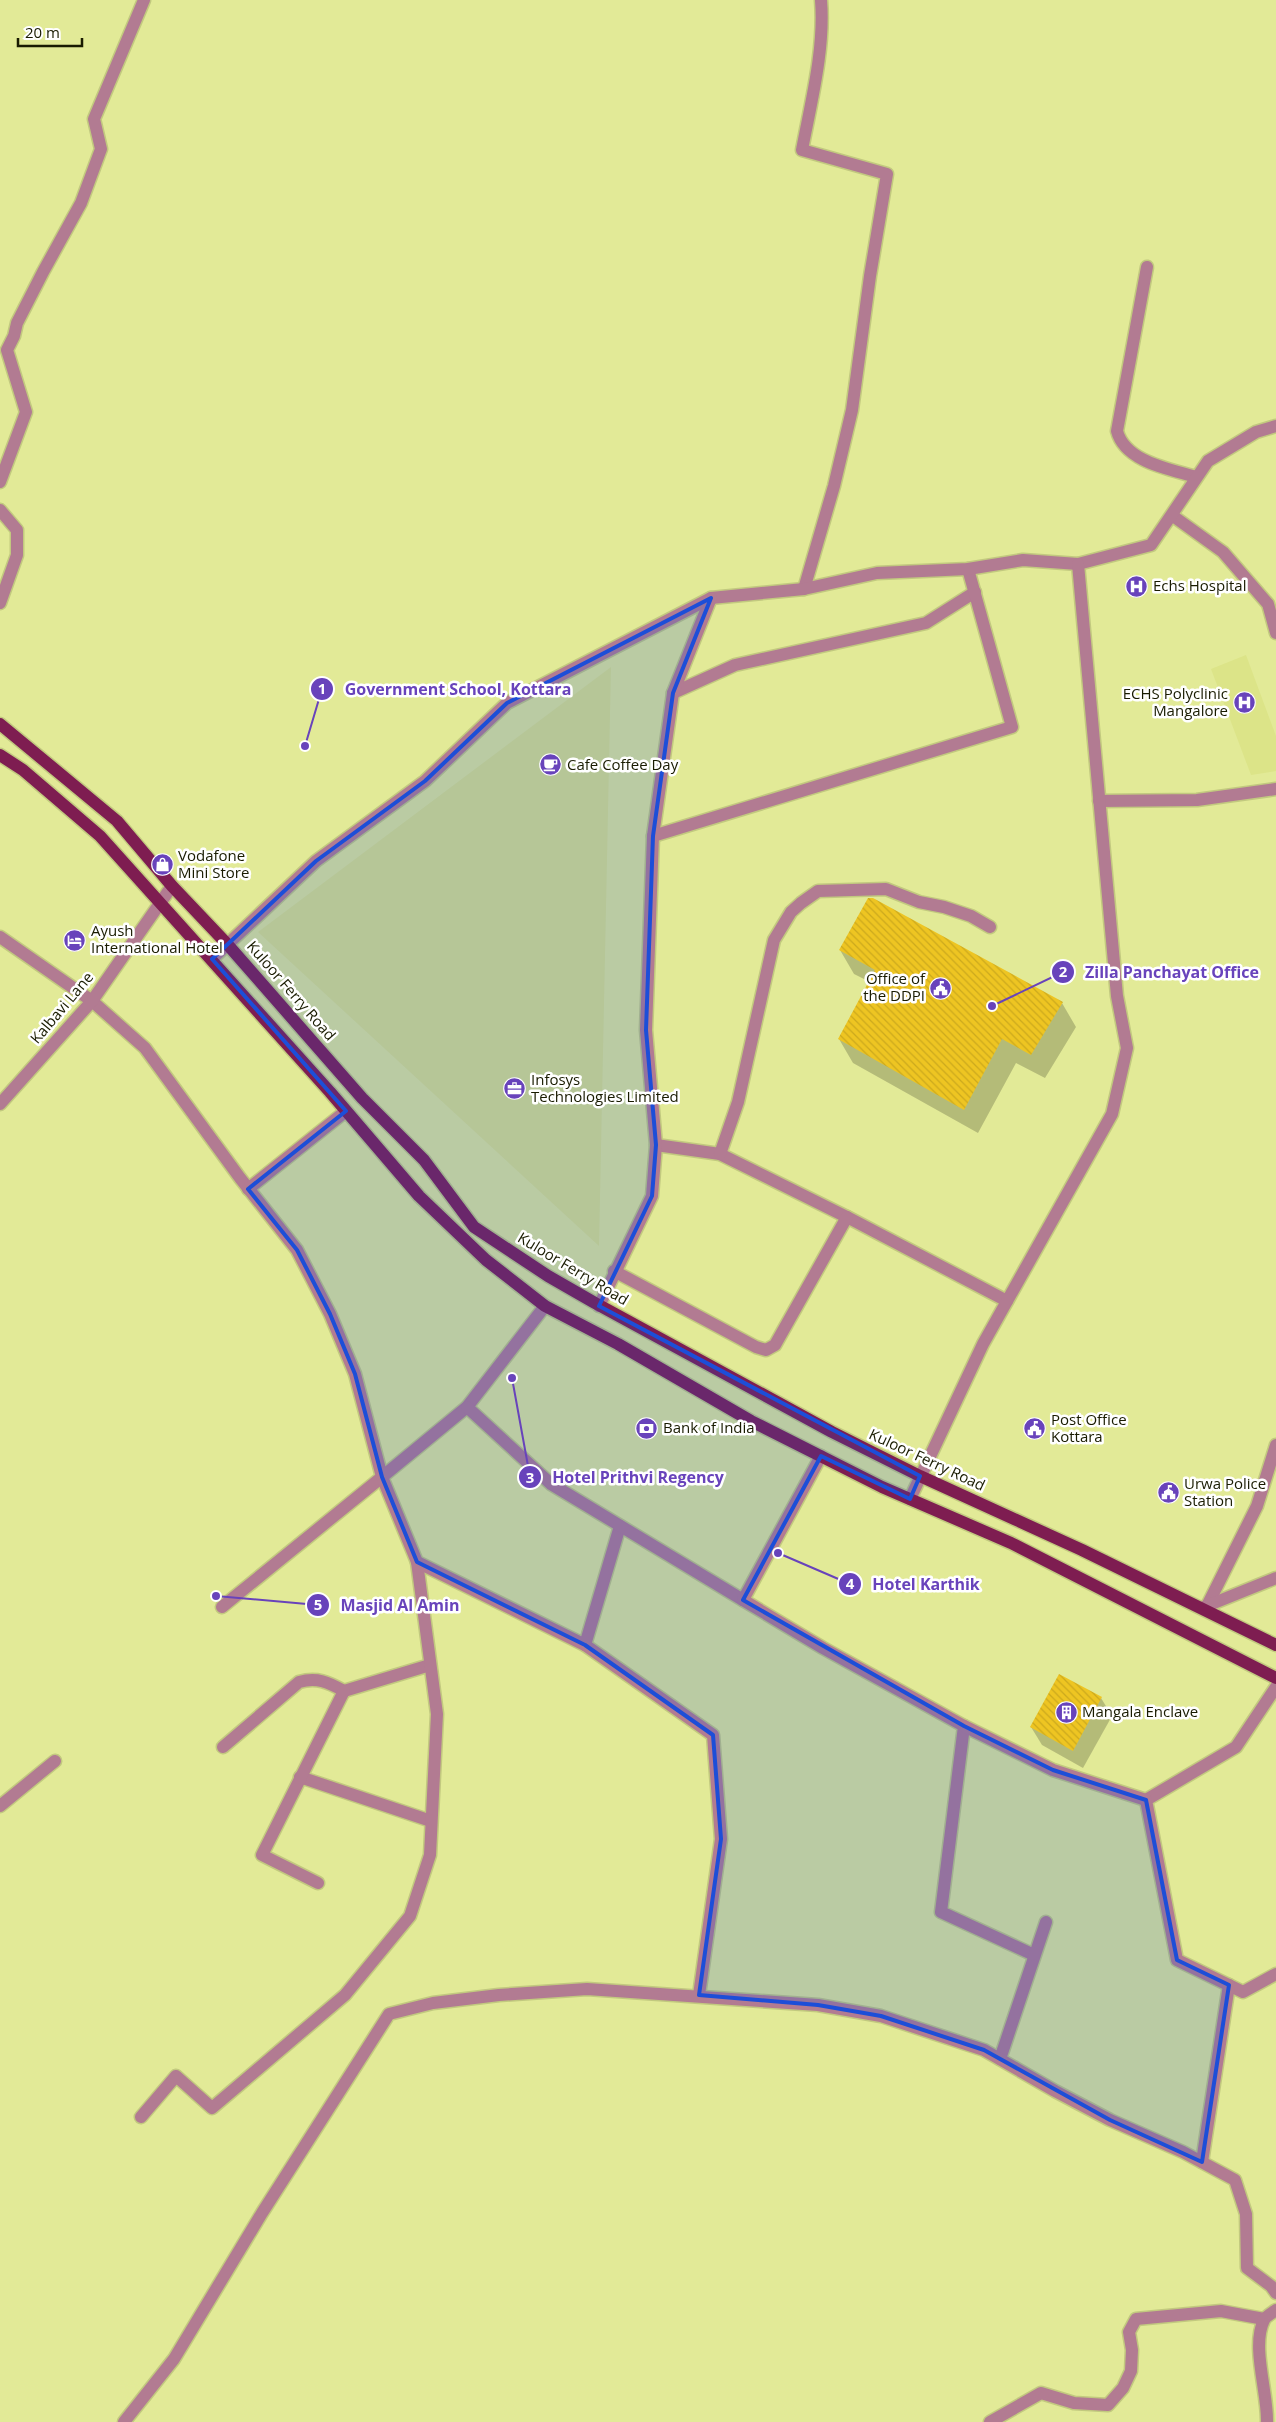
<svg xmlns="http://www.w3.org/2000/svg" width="1276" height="2422" font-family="'Open Sans',sans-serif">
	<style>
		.built { fill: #dce488 }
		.shadow { fill: #0003 }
		.building { fill: url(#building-back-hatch) }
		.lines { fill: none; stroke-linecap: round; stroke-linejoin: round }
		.minor-casing { stroke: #c2c97f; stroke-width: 15 }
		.major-casing { stroke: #c2c97f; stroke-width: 15 }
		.minor { stroke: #b27b92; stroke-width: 12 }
		.major { stroke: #7e1d51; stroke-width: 12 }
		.marked { fill: #1d4ed8; fill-opacity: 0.2; stroke: #1d4ed8; stroke-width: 4; stroke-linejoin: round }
		.labels { text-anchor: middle; stroke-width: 5; stroke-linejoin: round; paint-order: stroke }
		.poi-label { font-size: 15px; fill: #191b00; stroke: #fff; text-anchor: start }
		.street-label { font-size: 15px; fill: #191b00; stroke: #fff }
		.leader { fill: none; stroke: #6843bb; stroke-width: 2 }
		.callout-dot { fill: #6843bb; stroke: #fff; stroke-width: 2 }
		.mark-label { font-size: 15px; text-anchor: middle; font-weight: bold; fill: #fff }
		.callout-label { font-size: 16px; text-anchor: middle; font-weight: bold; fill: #6843bb; stroke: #fff; stroke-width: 5; stroke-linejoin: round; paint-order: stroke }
	</style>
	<defs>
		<pattern id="building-back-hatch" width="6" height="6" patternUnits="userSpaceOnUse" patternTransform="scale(1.25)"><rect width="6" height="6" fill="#eec522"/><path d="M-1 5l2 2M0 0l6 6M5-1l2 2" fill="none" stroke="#cca91d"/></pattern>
	</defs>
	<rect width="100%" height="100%" fill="#e2ea97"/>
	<g class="built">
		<polygon points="1246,655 1276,736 1276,771 1251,775 1211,669"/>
		<polygon points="611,667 599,1246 258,932"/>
	</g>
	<g class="shadow">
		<polygon points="840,950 1062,1003 1076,1027 1045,1078 1016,1063 978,1133 853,1063 839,1039 870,982 854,974"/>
		<polygon points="1060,1676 1101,1698 1112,1716 1083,1768 1042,1745 1031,1727"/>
	</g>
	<g class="building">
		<polygon points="868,898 873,898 1063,1002 1031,1055 1002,1039 964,1110 838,1039 875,970 839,950"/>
		<polygon points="1059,1674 1102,1697 1073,1751 1030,1727"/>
	</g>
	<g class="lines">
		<defs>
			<g id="minor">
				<path d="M1147,267l-30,164c8,31 53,38 79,46"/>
				<polyline points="0,482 26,412 7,350 14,336 17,323 43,272 81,203 101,149 94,119 144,0"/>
				<polyline points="0,510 17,530 17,555 0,603"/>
				<polyline points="1173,516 1223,552 1268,604 1276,633"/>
				<path d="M804,589l30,-103 18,-76 18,-134 17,-102 -85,-24c9,-48 23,-101 19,-150"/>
				<polyline points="673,693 735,665 926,623 975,592"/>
				<polyline points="1099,801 1197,800 1276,789"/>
				<polyline points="653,836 1012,727 968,569"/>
				<polyline points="0,937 92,1001 145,1048 240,1178 297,1250 330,1314 355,1374 382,1477 222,1607"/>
				<polyline points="212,959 316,861 425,781 507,703 711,598 804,589 877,573 968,569 1023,560 1078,564 1151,545 1208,461 1256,432 1276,426"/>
				<polyline points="0,1104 92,1001 172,886"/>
				<polyline points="656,1145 720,1154 847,1217 1007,1301"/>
				<polyline points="720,1154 738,1102 774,940 791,912 801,903 818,891 886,889 919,902 944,907 971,916 990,927"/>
				<polyline points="248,1189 346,1111"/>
				<polyline points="614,1271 756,1347 766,1350 775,1345 847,1217"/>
				<polyline points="545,1306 467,1407 382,1477 417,1562 585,1645 620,1526"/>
				<polyline points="599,1306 652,1196 656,1145 646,1030 653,836 673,693 711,598"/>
				<polyline points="467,1407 551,1484 743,1600 821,1456"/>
				<polyline points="910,1499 983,1344 1112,1114 1127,1048 1117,996 1078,564"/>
				<polyline points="743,1600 823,1648 964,1726 941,1912 1034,1955"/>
				<polyline points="1208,1604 1257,1506 1276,1445"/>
				<polyline points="1204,1607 1276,1578"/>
				<polyline points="585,1645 713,1735 721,1839 699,1995"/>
				<polyline points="1276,1687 1236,1747 1146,1800 1177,1960 1243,1992 1276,1974"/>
				<polyline points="964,1726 1053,1770 1146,1800"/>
				<path d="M223,1747l76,-65c18,-5 29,0 45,9l86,-26"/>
				<polyline points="300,1777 431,1821"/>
				<polyline points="0,1806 55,1761"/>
				<polyline points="318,1883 262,1855 344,1691"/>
				<polyline points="1000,2059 1046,1922"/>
				<polyline points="141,2117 176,2076 212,2108 345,1995 410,1916 430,1855 437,1714 417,1562"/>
				<polyline points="1202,2162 1229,1985"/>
				<polyline points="124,2422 174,2359 262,2213 389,2014 433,2003 499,1995 587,1989 818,2005 881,2016 984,2050 1055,2091 1110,2120 1183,2152 1235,2180 1246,2214 1247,2268 1271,2286 1276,2293"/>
				<polyline points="990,2422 1041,2393 1074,2403 1108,2405 1123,2388 1131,2371 1132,2350 1129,2332 1136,2319 1221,2311 1264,2319"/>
				<path d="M1267,2422c1,-29 -16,-76 -3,-102 2,-4 8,-7 12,-10"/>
			</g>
			<g id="major">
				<polyline points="0,724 117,821 172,886 228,945 362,1098 424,1160 474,1227 548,1276 595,1303 832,1432 920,1476 1082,1550 1276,1645"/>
				<polyline points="0,755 23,770 100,836 330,1092 419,1196 486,1260 545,1306 618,1344 751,1421 882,1487 1011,1543 1276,1678"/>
			</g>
		</defs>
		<use href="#minor" class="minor-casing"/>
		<use href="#major" class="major-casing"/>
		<use href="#minor" class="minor"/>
		<use href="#major" class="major"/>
	</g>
	<path class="marked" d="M711,598l-38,95 -20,143 -7,194 10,115 -4,51 -53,110 321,170 -10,23 -89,-43 -78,144 221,126 89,44 93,30 31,160 52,25 -27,177 -92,-42 -126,-70 -103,-34 -63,-11 -119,-10 22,-156 -8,-104 -128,-90 -168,-83 -35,-85 -27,-103 -25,-60 -33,-64 -49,-61 98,-78 -134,-152 104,-98 109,-80 82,-78z"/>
	<defs>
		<symbol id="hospital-disc" viewBox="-11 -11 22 22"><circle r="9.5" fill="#6843bb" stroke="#fff"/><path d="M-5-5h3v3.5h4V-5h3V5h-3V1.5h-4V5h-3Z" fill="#fff"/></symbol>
		<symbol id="cafe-disc" viewBox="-11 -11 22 22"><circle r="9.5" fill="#6843bb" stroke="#fff"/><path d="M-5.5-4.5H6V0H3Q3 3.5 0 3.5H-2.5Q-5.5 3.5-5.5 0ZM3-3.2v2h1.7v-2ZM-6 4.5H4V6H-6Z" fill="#fff"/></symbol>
		<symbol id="shop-disc" viewBox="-11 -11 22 22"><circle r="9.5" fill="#6843bb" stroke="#fff"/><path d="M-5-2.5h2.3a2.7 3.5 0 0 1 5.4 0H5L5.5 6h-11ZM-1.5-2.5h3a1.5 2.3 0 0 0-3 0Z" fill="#fff"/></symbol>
		<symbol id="hotel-disc" viewBox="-11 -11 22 22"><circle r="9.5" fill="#6843bb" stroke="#fff"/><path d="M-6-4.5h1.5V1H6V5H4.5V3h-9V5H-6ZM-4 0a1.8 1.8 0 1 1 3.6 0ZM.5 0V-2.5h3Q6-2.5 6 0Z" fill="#fff"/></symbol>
		<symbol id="civic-disc" viewBox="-11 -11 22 22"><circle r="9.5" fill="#6843bb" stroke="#fff"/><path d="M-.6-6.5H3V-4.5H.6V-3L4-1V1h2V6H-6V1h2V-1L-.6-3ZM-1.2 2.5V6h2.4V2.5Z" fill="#fff"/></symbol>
		<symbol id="office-disc" viewBox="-11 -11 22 22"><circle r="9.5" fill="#6843bb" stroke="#fff"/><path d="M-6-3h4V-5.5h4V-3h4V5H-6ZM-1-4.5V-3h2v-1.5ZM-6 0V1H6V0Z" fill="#fff"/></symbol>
		<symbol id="bank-disc" viewBox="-11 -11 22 22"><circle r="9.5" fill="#6843bb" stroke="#fff"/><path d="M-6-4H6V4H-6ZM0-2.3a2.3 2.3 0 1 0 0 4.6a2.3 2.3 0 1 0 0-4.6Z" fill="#fff"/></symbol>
		<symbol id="building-disc" viewBox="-11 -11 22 22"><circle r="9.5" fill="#6843bb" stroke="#fff"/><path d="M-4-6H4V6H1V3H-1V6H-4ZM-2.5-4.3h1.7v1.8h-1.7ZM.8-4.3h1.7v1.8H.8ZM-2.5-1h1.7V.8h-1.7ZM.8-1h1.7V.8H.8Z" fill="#fff"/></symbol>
	</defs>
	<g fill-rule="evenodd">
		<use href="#hospital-disc" x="1124" y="574" width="25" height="25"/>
		<use href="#hospital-disc" x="1232" y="690" width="25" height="25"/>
		<use href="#cafe-disc" x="538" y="752" width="25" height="25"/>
		<use href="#shop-disc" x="150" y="852" width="25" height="25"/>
		<use href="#hotel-disc" x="62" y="928" width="25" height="25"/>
		<use href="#civic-disc" x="928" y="976" width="25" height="25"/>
		<use href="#office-disc" x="502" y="1076" width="25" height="25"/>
		<use href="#bank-disc" x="634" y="1416" width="25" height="25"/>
		<use href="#civic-disc" x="1022" y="1416" width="25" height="25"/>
		<use href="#civic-disc" x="1156" y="1480" width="25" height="25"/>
		<use href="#building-disc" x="1054" y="1700" width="25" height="25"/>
	</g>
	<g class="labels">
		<g class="poi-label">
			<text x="1153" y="591">Echs Hospital</text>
			<text x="1228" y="699" text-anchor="end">ECHS Polyclinic<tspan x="1228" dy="17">Mangalore</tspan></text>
			<text x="567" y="770">Cafe Coffee Day</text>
			<text x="178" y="861">Vodafone<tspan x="178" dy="17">Mini Store</tspan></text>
			<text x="91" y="936">Ayush<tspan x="91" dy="17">International Hotel</tspan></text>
			<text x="925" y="984" text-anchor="end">Office of<tspan x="925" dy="17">the DDPI</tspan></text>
			<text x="531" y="1085">Infosys<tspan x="531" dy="17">Technologies Limited</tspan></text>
			<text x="1051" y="1425">Post Office<tspan x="1051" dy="17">Kottara</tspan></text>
			<text x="663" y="1433">Bank of India</text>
			<text x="1184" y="1489">Urwa Police<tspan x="1184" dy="17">Station</tspan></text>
			<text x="1082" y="1717">Mangala Enclave</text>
		</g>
		<g class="street-label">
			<text transform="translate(291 991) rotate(49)" y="5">Kuloor Ferry Road</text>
			<text transform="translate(62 1008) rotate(-50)" y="5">Kalbavi Lane</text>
			<text transform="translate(573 1269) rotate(31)" y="5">Kuloor Ferry Road</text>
			<text transform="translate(927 1460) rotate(25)" y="5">Kuloor Ferry Road</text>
		</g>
	</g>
	<path class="leader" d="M305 746L322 689M992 1006L1063 972M512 1378L530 1477M778 1553L850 1584M216 1596L318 1605"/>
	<g class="callout-dot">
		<circle cx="305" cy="746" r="5"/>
		<circle cx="992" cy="1006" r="5"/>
		<circle cx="512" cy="1378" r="5"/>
		<circle cx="778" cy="1553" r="5"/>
		<circle cx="216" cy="1596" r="5"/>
		<circle cx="322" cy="689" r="12"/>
		<circle cx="1063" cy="972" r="12"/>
		<circle cx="530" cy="1477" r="12"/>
		<circle cx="850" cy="1584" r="12"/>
		<circle cx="318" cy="1605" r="12"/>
	</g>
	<g class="mark-label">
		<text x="322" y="694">1</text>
		<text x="1063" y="977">2</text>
		<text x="530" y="1483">3</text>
		<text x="850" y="1589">4</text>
		<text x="318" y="1610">5</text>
	</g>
	<g class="callout-label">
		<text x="458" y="695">Government School, Kottara</text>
		<text x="1172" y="978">Zilla Panchayat Office</text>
		<text x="638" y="1483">Hotel Prithvi Regency</text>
		<text x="926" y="1590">Hotel Karthik</text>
		<text x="400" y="1611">Masjid Al Amin</text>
	</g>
	<path d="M18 38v8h64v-8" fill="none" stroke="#191b00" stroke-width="2.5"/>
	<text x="25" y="38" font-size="15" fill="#191b00" stroke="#ffffff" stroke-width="4" paint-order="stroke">20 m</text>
</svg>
